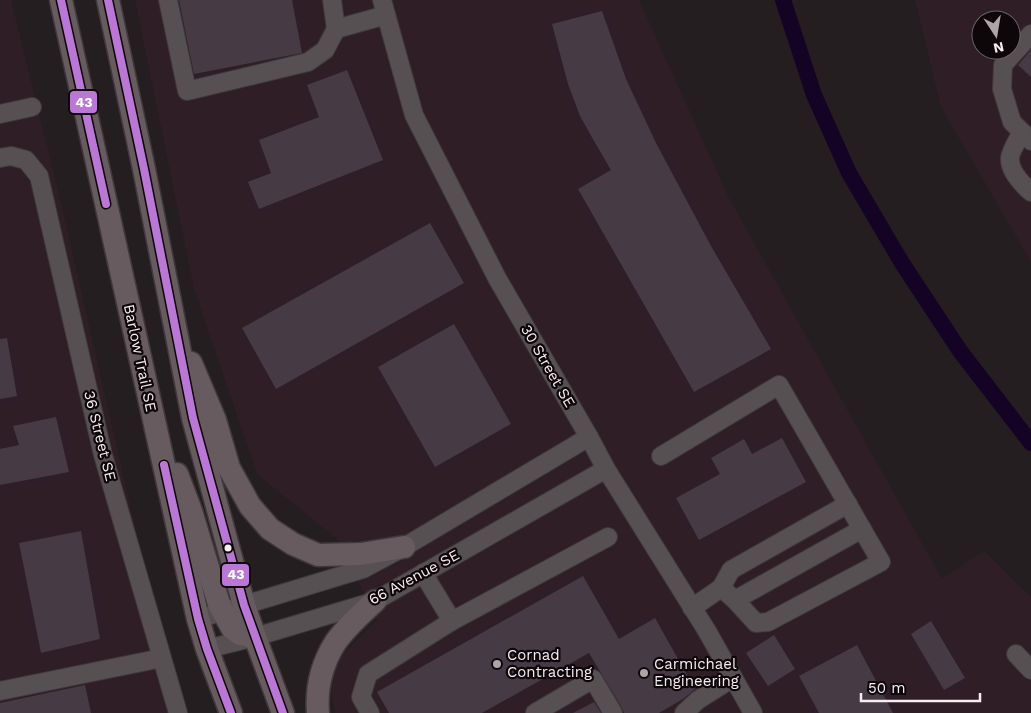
<svg xmlns="http://www.w3.org/2000/svg" width="1031" height="713" font-family="'Work Sans',sans-serif">
	<style>
		.built { fill: #2f1e26; fill-rule: evenodd }
		.lines { fill: none; stroke-linecap: round; stroke-linejoin: round }
		.canal { stroke: #150326; stroke-width: 16 }
		.building { fill: #463a44 }
		.minor-casing { stroke: #3f393c; stroke-width: 20 }
		.major-casing { stroke: #3f393c; stroke-width: 25 }
		.minor { stroke: #565053; stroke-width: 18 }
		.major { stroke: #675b5f; stroke-width: 22 }
		.bus-1-casing { stroke: #0d070a; stroke-width: 11 }
		.bus-1 { stroke: #ba77d6; stroke-width: 8 }
		.bus-dot { fill: #f7edf1; stroke: #0d070a; stroke-width: 2 }
		.poi-dot { fill: #ada5a8; stroke: #0d070a; stroke-width: 2 }
		.labels { text-anchor: middle; stroke-width: 4.5; stroke-linejoin: round; paint-order: stroke }
		.street-label { font-size: 15px; fill: #f7edf1; stroke: #0d070a }
		.poi-label { font-size: 15px; fill: #f7edf1; stroke: #0d070a; text-anchor: start }
		.line-badge { stroke: #0d070a; stroke-width: 2 }
		.badge-label { font-size: 14px; text-anchor: middle; font-weight: bold; fill: #fff }
	</style>
	<rect width="100%" height="100%" fill="#241e21"/>
	<g class="built">
		<polygon points="0,0 11,0 61,203 161,641 188,713 0,713"/>
		<polygon points="135,0 639,0 729,198 942,579 984,551 1031,597 1031,713 335,713 328,669 377,620 337,539 257,474 194,289"/>
		<path d="M915,0h116v262l-90,-155zM981,20h30v30h-30z"/>
	</g>
	<g class="lines">
		<polyline class="canal" points="783,0 814,95 849,173 902,263 960,351 1031,443"/>
	</g>
	<g class="building">
		<polygon points="179,0 292,0 302,53 194,74"/>
		<polygon points="602,11 626,79 656,143 711,246 771,349 694,392 578,189 611,170 594,141 580,116 568,84 552,24"/>
		<polygon points="1031,50 1031,77 1018,65"/>
		<polygon points="347,70 383,160 259,209 248,182 271,173 259,140 319,117 307,85"/>
		<polygon points="430,223 464,283 276,389 242,328"/>
		<polygon points="454,324 511,424 435,467 378,367"/>
		<polygon points="7,338 17,396 0,399 0,339"/>
		<polygon points="56,417 69,472 0,485 0,449 19,445 13,426"/>
		<polygon points="782,438 806,482 699,540 676,498 720,474 711,458 744,439 752,454"/>
		<polygon points="81,531 100,639 41,653 19,543"/>
		<polygon points="583,576 619,639 655,618 695,689 683,699 659,713 624,713 622,708 589,653 482,713 389,713 377,692"/>
		<polygon points="931,621 965,678 944,690 911,634"/>
		<polygon points="774,635 795,669 768,686 746,653"/>
		<polygon points="857,645 893,713 819,713 799,676"/>
		<polygon points="85,685 91,713 0,713 0,703"/>
		<polygon points="594,702 601,713 573,713"/>
	</g>
	<g class="lines">
		<defs>
			<g id="minor">
				<polyline points="168,0 187,91 308,62 325,50 336,29"/>
				<polyline points="332,0 336,29 386,15"/>
				<polyline points="382,0 414,115 497,278 589,437 606,469 707,631 753,713"/>
				<polyline points="1031,34 1003,65 1002,89 1012,122 1031,141"/>
				<polyline points="0,114 32,107"/>
				<path d="M1022,132c-3,6 -12,20 -12,26 -1,13 12,26 21,34"/>
				<polyline points="0,158 11,156 26,160 39,176 103,455 178,713"/>
				<polyline points="661,456 779,385 881,562 768,622 756,623 735,600"/>
				<polyline points="423,573 452,621 608,537"/>
				<polyline points="727,593 735,600 862,529"/>
				<polyline points="692,608 721,588 731,570 848,504"/>
				<polyline points="198,619 363,569 404,547 589,437"/>
				<polyline points="207,649 255,637 375,601 606,469"/>
				<polyline points="1016,654 1031,670"/>
				<polyline points="0,691 162,658"/>
				<polyline points="370,713 361,697 368,674 452,621"/>
				<polyline points="535,713 593,679 613,713"/>
				<polyline points="684,713 698,700 733,678"/>
			</g>
			<g id="major">
				<polyline points="61,0 198,619 207,649 231,713"/>
				<polyline points="108,0 144,169 193,418 244,605 255,637 283,713"/>
				<polyline points="191,363 215,420 229,468 250,506 270,529 293,544 318,555 361,554 404,547"/>
				<polyline points="177,474 191,511 219,604 232,628 240,634 255,637"/>
				<path d="M318,713c-2,-24 4,-49 17,-70 11,-16 26,-29 40,-42"/>
			</g>
		</defs>
		<use href="#minor" class="minor-casing"/>
		<use href="#major" class="major-casing"/>
		<use href="#minor" class="minor"/>
		<use href="#major" class="major"/>
		<defs>
			<g id="bus-1">
				<polyline points="61,0 106,204"/>
				<polyline points="108,0 144,169 193,418 244,605 283,713"/>
				<polyline points="164,465 198,619 207,649 231,713"/>
			</g>
		</defs>
		<use href="#bus-1" class="bus-1-casing"/>
		<use href="#bus-1" class="bus-1"/>
	</g>
	<circle class="bus-dot" cx="228" cy="548" r="4.5"/>
	<g class="poi-dot">
		<circle cx="497" cy="664" r="5"/>
		<circle cx="644" cy="673" r="5"/>
	</g>
	<g class="labels">
		<g class="street-label">
			<text transform="translate(140 358) rotate(78)" y="5">Barlow Trail SE</text>
			<text transform="translate(548 366) rotate(60)" y="5">30 Street SE</text>
			<text transform="translate(100 436) rotate(76)" y="5">36 Street SE</text>
			<text transform="translate(414 577) rotate(-28)" y="5">66 Avenue SE</text>
		</g>
		<g class="poi-label">
			<text x="507" y="660">Cornad<tspan x="507" dy="17">Contracting</tspan></text>
			<text x="654" y="669">Carmichael<tspan x="654" dy="17">Engineering</tspan></text>
		</g>
	</g>
	<g class="line-badge">
		<rect x="69" y="90" width="29" height="24" rx="5" fill="#ba77d6"/>
		<rect x="221" y="563" width="29" height="24" rx="5" fill="#ba77d6"/>
	</g>
	<g class="badge-label">
		<text x="84" y="107">43</text>
		<text x="236" y="579">43</text>
	</g>
	<g transform="translate(996 35) rotate(168)"><circle r="24" fill="#0d070a" stroke="#6b6366"/>
	<path d="M0-4L9 19L0 12L-9 19Z" fill="#ada5a8"/>
	<text y="-8" font-size="14" font-weight="bold" text-anchor="middle" fill="#f7edf1">N</text>
	</g>
	<path d="M861 693v8h119v-8" fill="none" stroke="#f7edf1" stroke-width="2.5"/>
	<text x="868" y="693" font-size="15" fill="#f7edf1" stroke="#0d070a" stroke-width="4" paint-order="stroke">50 m</text>
</svg>
